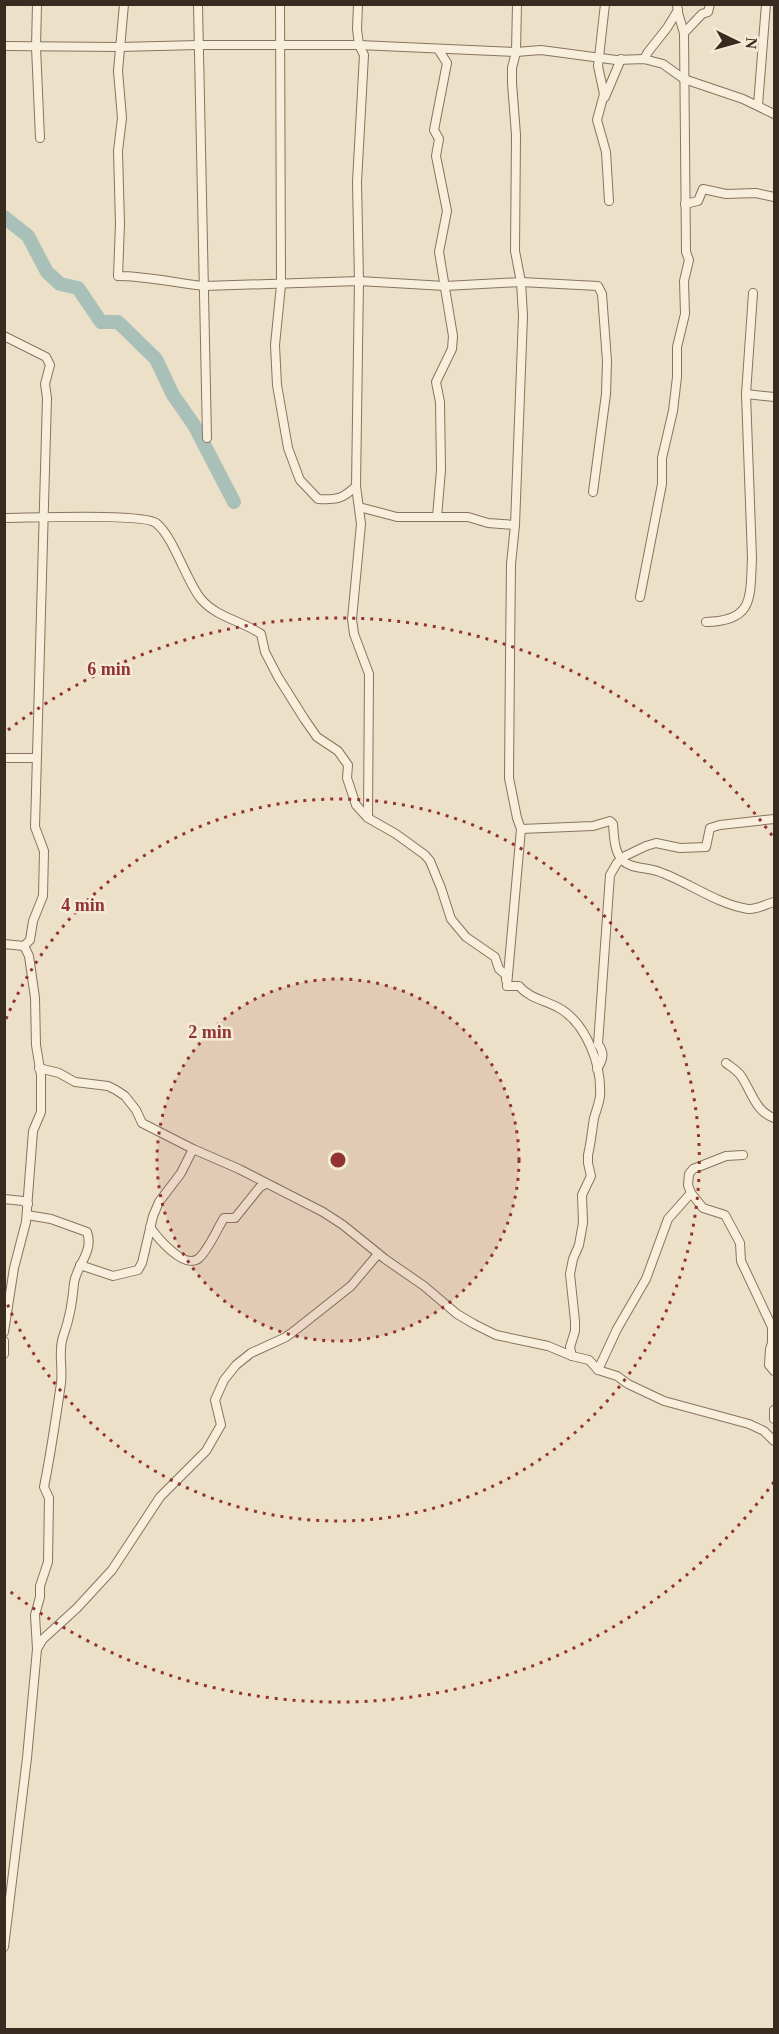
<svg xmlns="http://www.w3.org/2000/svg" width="779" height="2034" font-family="Georgia,serif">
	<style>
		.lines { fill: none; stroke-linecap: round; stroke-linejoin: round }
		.river { stroke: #a9c0b9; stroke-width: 14 }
		.minor-casing { stroke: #87745e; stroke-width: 10 }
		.minor { stroke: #f7eedb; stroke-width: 8 }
		.ring { fill: none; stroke: #923233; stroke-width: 3; stroke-dasharray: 3 6 }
		.centre { fill: #923233; stroke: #f4ebd7; stroke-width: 3 }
		.ring-label { font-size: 18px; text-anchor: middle; font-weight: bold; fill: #923233; stroke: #f4ebd7; stroke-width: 5; stroke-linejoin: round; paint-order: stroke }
	</style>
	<rect width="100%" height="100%" fill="#ece1c8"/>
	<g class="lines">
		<polyline class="river" points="4,217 28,236 47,272 60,284 78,288 101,322 118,322 156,359 173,395 194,425 234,502"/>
		<defs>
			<g id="minor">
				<polyline points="37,4 36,47 40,138"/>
				<path d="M124,4l-6,67 4,47 -4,33 2,73 -2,52c29,0 57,7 86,10l155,-5 86,5 76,-4 77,4 4,8 5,67 -1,33 -13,98"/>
				<polyline points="198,4 207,438"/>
				<path d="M280,4l1,281 -6,60 2,40 11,63 10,27 2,5 18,19c18,1 25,0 38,-13"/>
				<polyline points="358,4 357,29 359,45 364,55 357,182 359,281 356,486 361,524 352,619 354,634 369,674 368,818"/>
				<polyline points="605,4 598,66 604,94 597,120 606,152 609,201"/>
				<polyline points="684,33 702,14 708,12 710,4"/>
				<polyline points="4,46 119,47 198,45 359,45 516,52 541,50 616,60 644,59 663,64 684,79 743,99 774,114"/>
				<polyline points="644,59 648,52 667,28 678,10"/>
				<polyline points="605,97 621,59"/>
				<polyline points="758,105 766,4"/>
				<polyline points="685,204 698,201 703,189 726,194 756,193 774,197"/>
				<polyline points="4,336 46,357 50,365 45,384 47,398 35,827 44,851 43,896 33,921 30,940 24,946 4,944"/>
				<polyline points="746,394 774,397"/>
				<polyline points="359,507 397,517 468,517 488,523 515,525"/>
				<polyline points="437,517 441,470 440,402 436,382 452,349 453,336 439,252 447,211 436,156 439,139 434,130 447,63 438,49"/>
				<path d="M4,518c25,0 139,-5 152,5 18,14 30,58 45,76 15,18 41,22 60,35l4,18 13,25 27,43 12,17 21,14 10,14 -1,13 9,27 12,13 28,16 29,21 5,6 11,27 10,31 15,18 29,20 4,12 7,6v5"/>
				<polyline points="640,597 662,484 662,458 673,411 677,377 677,347 685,314 684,281 689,260 686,252 684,33 678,13 677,4"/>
				<path d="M706,622c48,-1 44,-24 46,-64l-6,-164 7,-101"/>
				<polyline points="4,758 36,758"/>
				<path d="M521,829l72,-3 17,-5 3,3c1,12 1,27 9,36 9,9 23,7 35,11 30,10 59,33 91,38 8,1 18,-5 26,-7"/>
				<polyline points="507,986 521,829 517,818 509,778 510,658 511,564 515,525 523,316 521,282 515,251 516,135 512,83 512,68 516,52 517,4"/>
				<path d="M507,986h12c11,13 26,14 40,22 27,15 43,57 41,88 -1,8 -4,15 -6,22 -2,12 -3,25 -6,37v8l3,13 -9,19 1,28 -4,22 -6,14 -3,15 5,47v10l-5,16 2,9"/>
				<path d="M726,1063c5,4 12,8 15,13 11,16 14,35 33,42"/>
				<polyline points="39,1068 59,1073 75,1082 108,1086 116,1090 125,1096 136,1110 142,1123 193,1149 239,1169 323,1212 343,1225 385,1259 424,1286 457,1314 474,1324 496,1335 548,1346 572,1356 589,1360 598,1370 617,1376 628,1384 664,1401 749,1424 764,1431 774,1441"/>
				<path d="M597,1069c6,-9 8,-16 1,-25l12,-169 7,-12 8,-7 21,-10 10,-3 24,5 26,-1 4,-19 10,-3 54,-6"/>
				<polyline points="743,1155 726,1156 693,1169 689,1174 688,1185 691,1193 703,1208 725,1215 740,1243 741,1261 772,1327 772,1343 770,1349 769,1365 774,1371"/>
				<polyline points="4,1199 23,1201 28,1204"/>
				<path d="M27,1215l24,4 36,13c7,20 -10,32 -13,51 -2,21 -4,34 -11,54 -5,14 0,31 -2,46 -5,35 -10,69 -17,104l5,11 -1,64 -8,24v11l-5,18 2,34"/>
				<path d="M150,1227c7,10 33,42 48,32 10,-8 19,-30 26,-41h11l25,-31 6,-3"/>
				<polyline points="80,1265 113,1276 138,1270 142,1263 153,1216 159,1202 181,1173 193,1149"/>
				<polyline points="4,1332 14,1268 26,1222 33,1131 41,1112 41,1075 36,1045 35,998 29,956 24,946"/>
				<polyline points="4,1341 4,1354"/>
				<polyline points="598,1370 617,1329 646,1279 668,1219 691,1193"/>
				<polyline points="774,1410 774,1419"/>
				<polyline points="4,1947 27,1758 37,1649 43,1639 77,1608 112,1570 160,1497 206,1451 221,1425 215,1400 224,1380 236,1365 251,1353 286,1337 298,1328 351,1286 378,1254"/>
			</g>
		</defs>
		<use href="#minor" class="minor-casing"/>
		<use href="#minor" class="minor"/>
	</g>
	<circle cx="338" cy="1160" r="181" fill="#923233" fill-opacity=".12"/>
	<g class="ring">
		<circle cx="338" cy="1160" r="181"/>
		<path d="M6 1019A361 361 0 1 1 6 1301"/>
		<path d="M774 1482A542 542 0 0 1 8 1590M8 730A542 542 0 0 1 774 838"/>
	</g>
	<circle cx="338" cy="1160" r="9" class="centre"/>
	<g class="ring-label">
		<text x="109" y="675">6 min</text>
		<text x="83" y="911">4 min</text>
		<text x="210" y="1038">2 min</text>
	</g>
	<rect width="779" height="2034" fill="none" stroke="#382c21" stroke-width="12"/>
	<g transform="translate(737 42) rotate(95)" stroke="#f4ebd7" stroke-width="4.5" paint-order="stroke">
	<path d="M0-4.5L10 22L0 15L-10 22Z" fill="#382c21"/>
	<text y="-9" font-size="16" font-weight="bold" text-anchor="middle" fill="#382c21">N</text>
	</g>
</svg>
